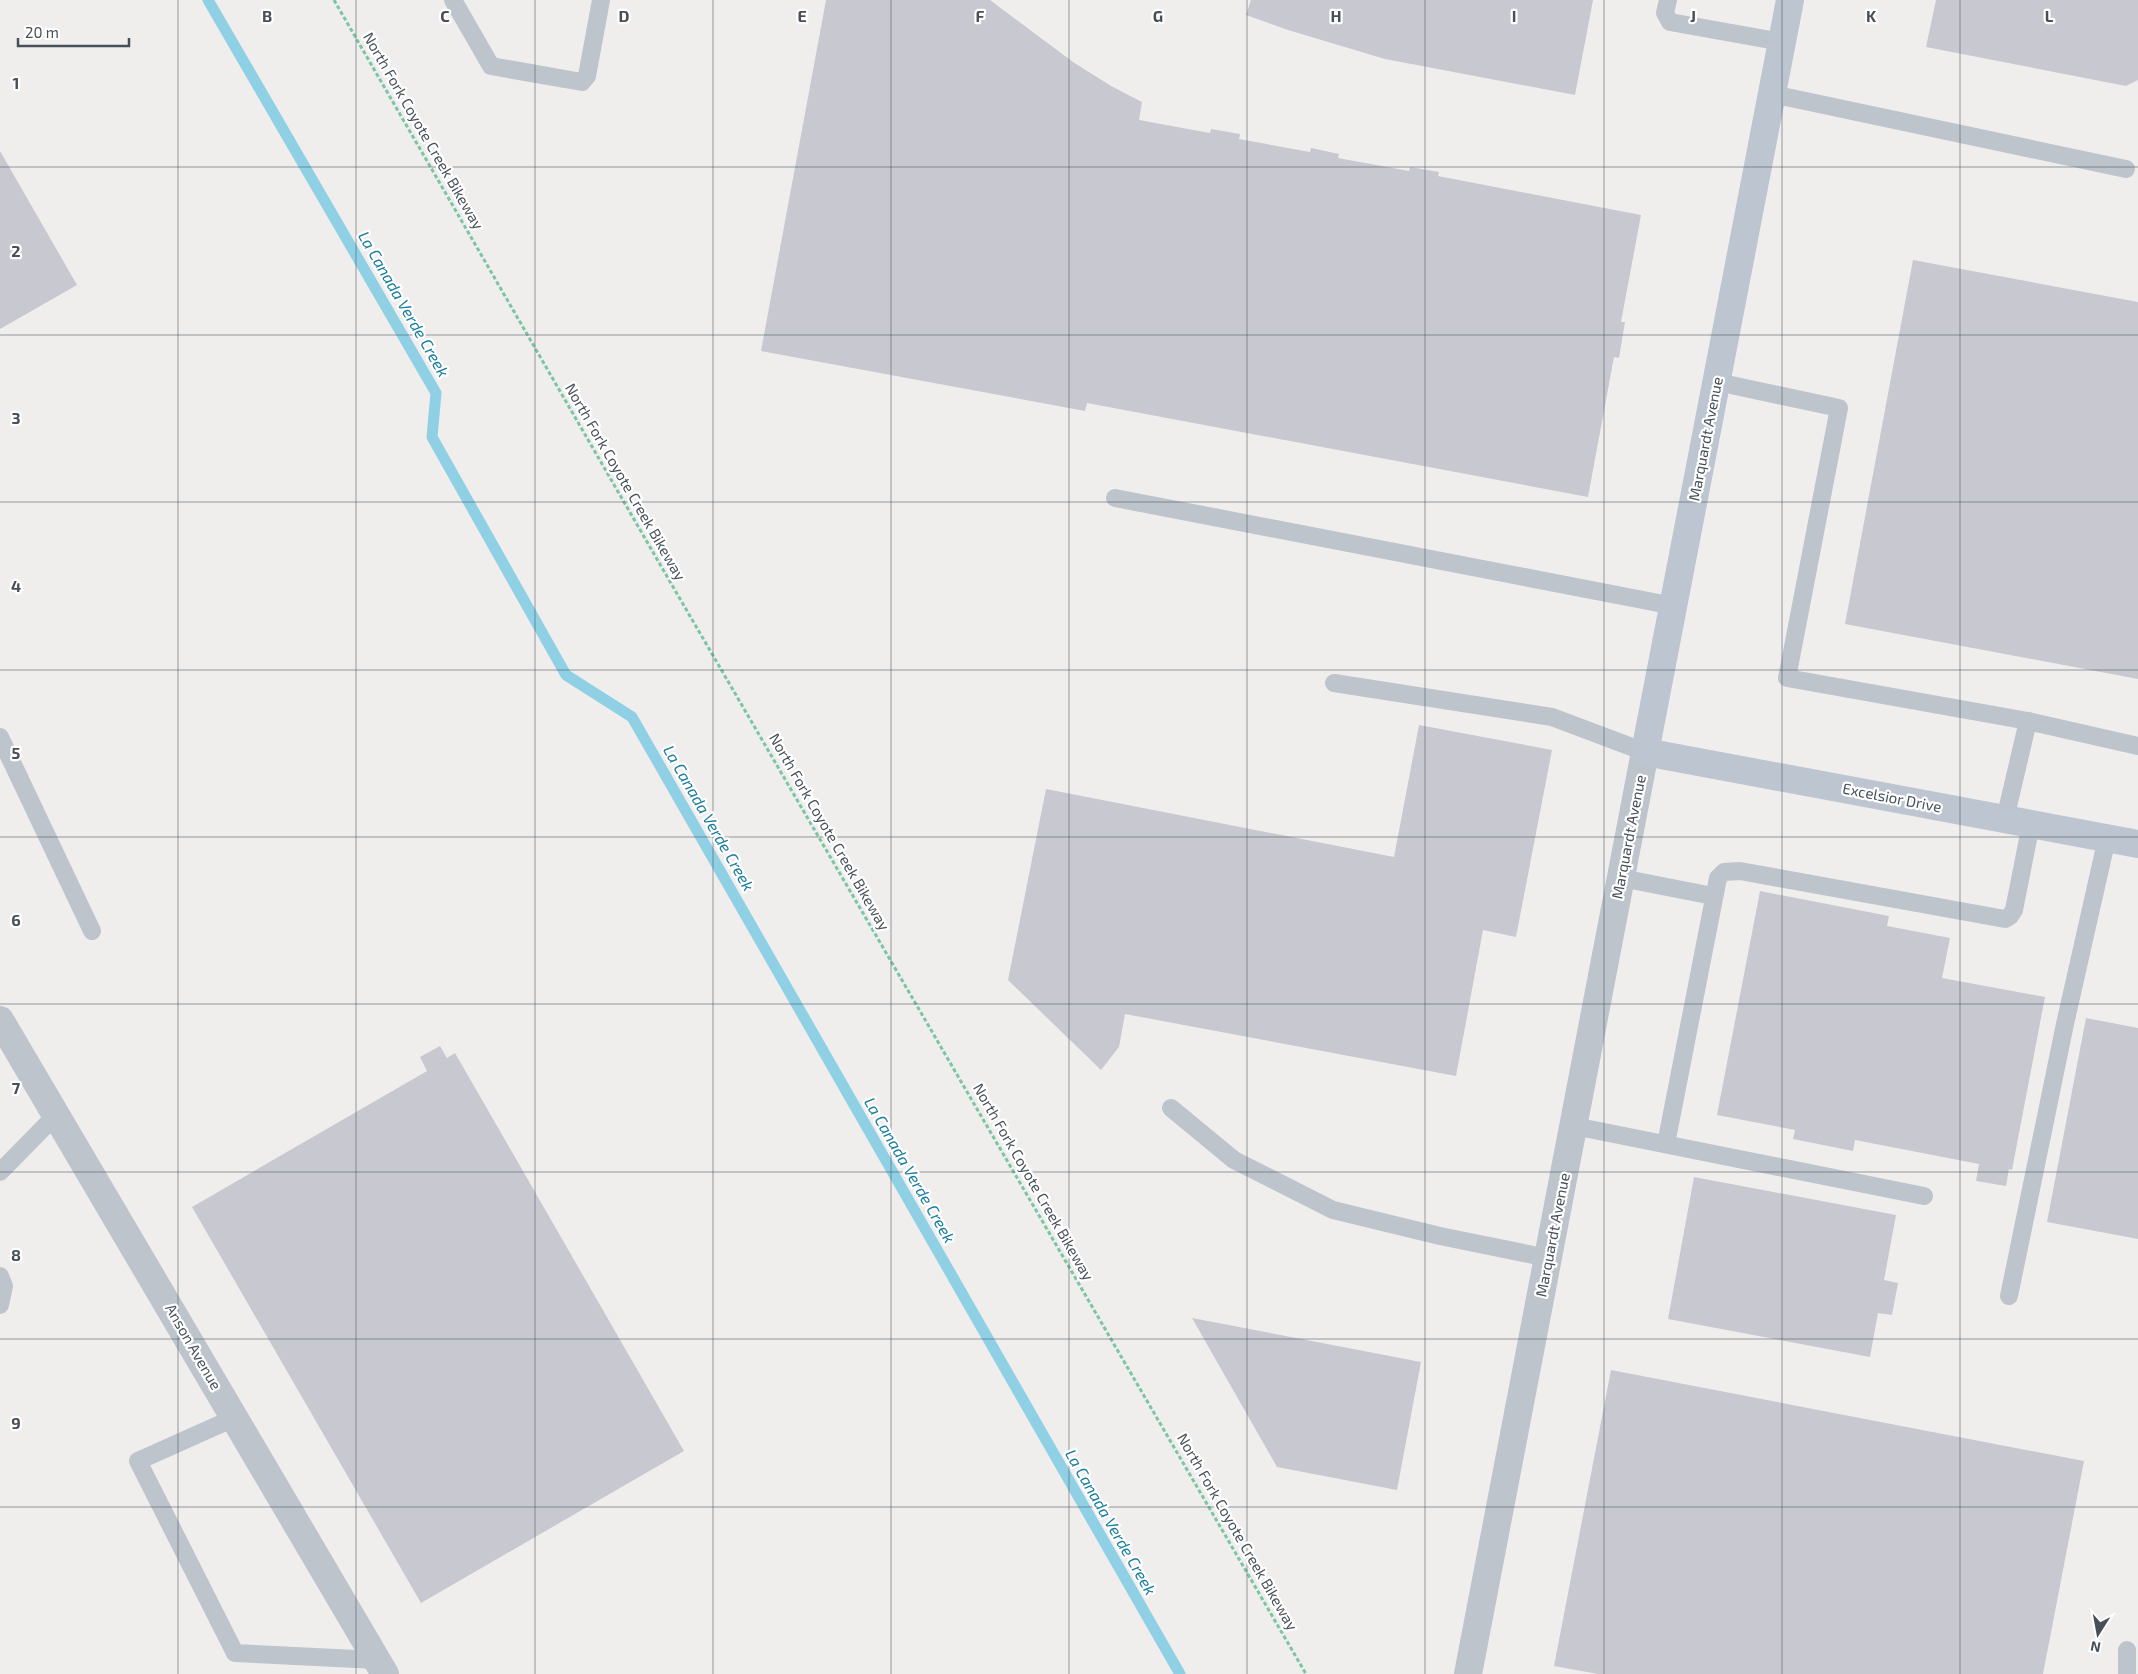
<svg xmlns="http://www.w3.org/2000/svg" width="2138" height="1674" font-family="'Exo 2',sans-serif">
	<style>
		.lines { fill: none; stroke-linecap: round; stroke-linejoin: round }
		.stream { stroke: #8fd0e4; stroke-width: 11 }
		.building { fill: #c8c9d0 }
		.path { stroke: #79c6a2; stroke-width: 3; stroke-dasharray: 4 2.5; stroke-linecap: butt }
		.lane { stroke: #bdc4cc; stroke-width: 18 }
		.street { stroke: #bdc4cc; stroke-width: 28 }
		.secondary { stroke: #bcc5d0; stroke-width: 28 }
		.grid { fill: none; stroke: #475059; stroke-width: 1; stroke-opacity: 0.55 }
		.labels { text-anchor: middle; stroke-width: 4.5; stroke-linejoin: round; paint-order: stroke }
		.street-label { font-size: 15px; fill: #475059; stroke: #fff }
		.water-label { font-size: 16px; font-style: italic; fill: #177d9c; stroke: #fff }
		.grid-label { font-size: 16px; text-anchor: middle; font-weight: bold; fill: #475059; stroke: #fff; stroke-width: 4.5; stroke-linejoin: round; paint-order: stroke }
	</style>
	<rect width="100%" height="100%" fill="#f0eded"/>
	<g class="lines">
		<polyline class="stream" points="208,0 436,393 432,437 566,675 632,717 1180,1674"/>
	</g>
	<g class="building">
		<polygon points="826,0 990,0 1073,62 1111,86 1142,102 1139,120 1210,133 1211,129 1240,134 1239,139 1310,152 1311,148 1339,154 1338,158 1409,171 1410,167 1439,172 1438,176 1641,215 1621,322 1625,322 1619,358 1614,357 1588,497 1087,403 1085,411 761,351"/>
		<polygon points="1251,0 1593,0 1575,95 1385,59 1288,30 1246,15"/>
		<polygon points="1936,0 2138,0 2138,80 2126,86 1926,47"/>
		<polygon points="0,151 77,285 0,329"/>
		<polygon points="1913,260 2138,302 2138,679 1845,624"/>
		<polygon points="1419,725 1552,750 1516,937 1483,930 1456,1076 1125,1014 1119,1047 1101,1070 1008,980 1046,789 1394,857"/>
		<polygon points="1760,891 1889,916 1887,926 1950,938 1942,978 2045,997 2012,1170 2009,1169 2006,1186 1976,1181 1979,1164 1855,1140 1853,1151 1793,1139 1795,1130 1717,1115"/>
		<polygon points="2086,1018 2138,1028 2138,1239 2047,1222"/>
		<polygon points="440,1046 447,1058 455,1053 684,1451 421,1603 192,1207 427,1071 420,1057"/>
		<polygon points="1694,1177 1896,1215 1884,1280 1898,1283 1892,1315 1878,1313 1870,1357 1668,1319"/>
		<polygon points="1192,1318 1421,1362 1397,1490 1277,1467"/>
		<polygon points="1611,1370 2084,1461 2043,1674 1598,1674 1554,1666"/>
	</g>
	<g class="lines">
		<polyline class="path" points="334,0 676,592 1306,1674"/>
		<g class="lane">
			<polyline points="453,0 491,66 582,82 587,76 601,0"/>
			<polyline points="1668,0 1665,13 1670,22 1782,42"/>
			<polyline points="1772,94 2126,169"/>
			<polyline points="1717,382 1839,408 1787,678 2028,721 2138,746"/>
			<polyline points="1115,498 1674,606"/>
			<polyline points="1334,683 1552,717 1645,752"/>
			<polyline points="0,737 92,931"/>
			<polyline points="2005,819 2028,721"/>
			<polyline points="1621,878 1713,896"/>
			<polyline points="1171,1108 1234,1160 1333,1210 1440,1236 1548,1258"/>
			<polyline points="1574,1126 1924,1196"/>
			<polyline points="1666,1144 1718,878 1724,872 1740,871 2005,919 2010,916 2014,910 2031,824"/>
			<polyline points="0,1172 56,1115"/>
			<polyline points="0,1276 4,1286 0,1305"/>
			<polyline points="2009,1296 2065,1024 2107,838"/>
			<polyline points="234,1418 138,1461 235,1653 377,1660"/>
			<polyline points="2127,1650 2127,1674"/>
		</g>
		<g class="street">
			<polyline points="0,1020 385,1674"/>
			<polyline points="1468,1674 1645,752"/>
		</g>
		<polyline class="secondary" points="1790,0 1645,752 2138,844"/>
	</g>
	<path class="grid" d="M178,0v1674M356,0v1674M535,0v1674M713,0v1674M891,0v1674M1069,0v1674M1247,0v1674M1425,0v1674M1604,0v1674M1782,0v1674M1960,0v1674M0,167h2138M0,335h2138M0,502h2138M0,670h2138M0,837h2138M0,1004h2138M0,1172h2138M0,1339h2138M0,1507h2138"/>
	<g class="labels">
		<g class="street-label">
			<text transform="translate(423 131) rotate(60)" y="5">North Fork Coyote Creek Bikeway</text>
			<text transform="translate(1706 439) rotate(-79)" y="5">Marquardt Avenue</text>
			<text transform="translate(625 482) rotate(60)" y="5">North Fork Coyote Creek Bikeway</text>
			<text transform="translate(1892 798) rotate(11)" y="5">Excelsior Drive</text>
			<text transform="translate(829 832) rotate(60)" y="5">North Fork Coyote Creek Bikeway</text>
			<text transform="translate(1629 837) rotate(-79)" y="5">Marquardt Avenue</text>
			<text transform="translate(1033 1182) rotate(60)" y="5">North Fork Coyote Creek Bikeway</text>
			<text transform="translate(1553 1235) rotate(-79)" y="5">Marquardt Avenue</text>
			<text transform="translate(193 1347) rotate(60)" y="5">Anson Avenue</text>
			<text transform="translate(1237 1532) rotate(60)" y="5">North Fork Coyote Creek Bikeway</text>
		</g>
		<g class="water-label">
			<text transform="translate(404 304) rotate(60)" y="6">La Canada Verde Creek</text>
			<text transform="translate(709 818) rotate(60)" y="6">La Canada Verde Creek</text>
			<text transform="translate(910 1170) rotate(60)" y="6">La Canada Verde Creek</text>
			<text transform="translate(1111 1522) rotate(60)" y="6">La Canada Verde Creek</text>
		</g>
	</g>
	<g class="grid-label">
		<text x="267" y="22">B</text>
		<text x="445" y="22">C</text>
		<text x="624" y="22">D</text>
		<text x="802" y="22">E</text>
		<text x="980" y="22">F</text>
		<text x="1158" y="22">G</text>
		<text x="1336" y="22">H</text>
		<text x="1514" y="22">I</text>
		<text x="1693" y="22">J</text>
		<text x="1871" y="22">K</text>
		<text x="2049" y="22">L</text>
		<text x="16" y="89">1</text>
		<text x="16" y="257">2</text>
		<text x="16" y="424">3</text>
		<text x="16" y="592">4</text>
		<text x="16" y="759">5</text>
		<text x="16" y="926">6</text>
		<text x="16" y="1094">7</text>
		<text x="16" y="1261">8</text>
		<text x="16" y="1429">9</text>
	</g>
	<g transform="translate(2098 1634) rotate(191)" stroke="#ffffff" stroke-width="4" paint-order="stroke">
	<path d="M0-4L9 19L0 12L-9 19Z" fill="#475059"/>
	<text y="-8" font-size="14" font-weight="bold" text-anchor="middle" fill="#475059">N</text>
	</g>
	<path d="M18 38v8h111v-8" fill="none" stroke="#475059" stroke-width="2.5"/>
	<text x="25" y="38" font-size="15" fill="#475059" stroke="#ffffff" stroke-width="4" paint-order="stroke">20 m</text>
</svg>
